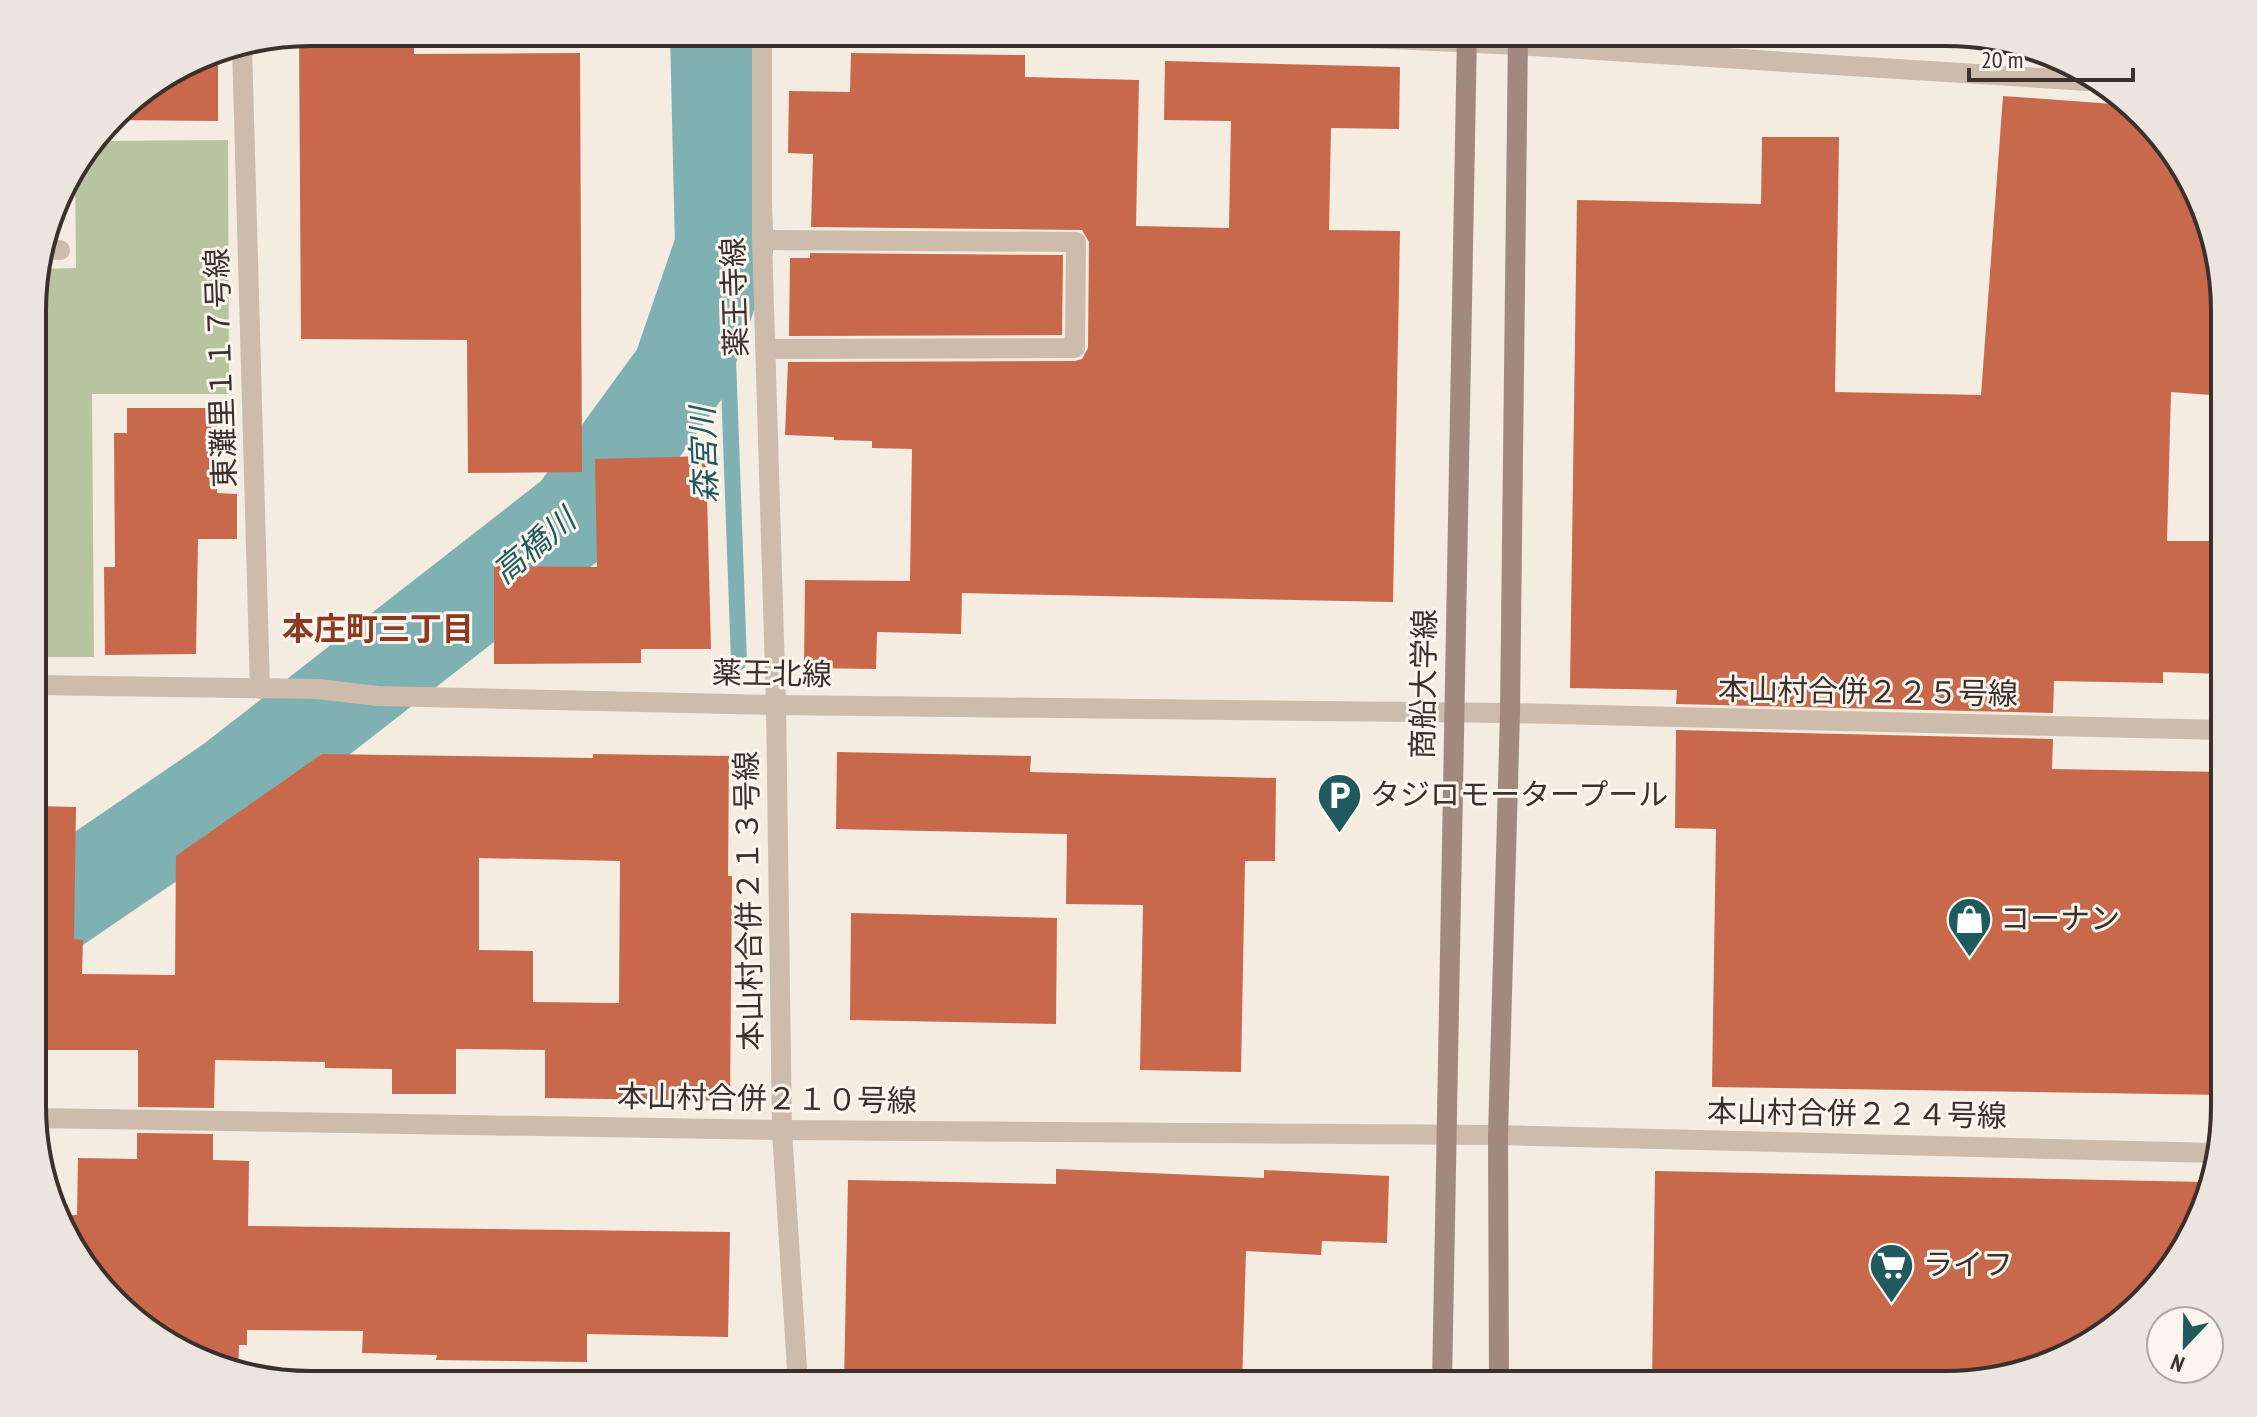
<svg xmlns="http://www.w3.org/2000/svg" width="2257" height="1417" font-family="'PT Sans Narrow','Noto Sans JP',sans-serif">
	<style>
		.green { fill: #b8c4a0 }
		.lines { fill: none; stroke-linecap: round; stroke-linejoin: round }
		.stream { stroke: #7fb0b2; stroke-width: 16 }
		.river { stroke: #7fb0b2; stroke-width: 98 }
		.building { fill: #c8694b; fill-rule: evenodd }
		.lane { stroke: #cdbbac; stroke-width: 20 }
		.street { stroke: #cdbbac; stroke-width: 20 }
		.secondary { stroke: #a18a7d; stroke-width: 20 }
		.labels { text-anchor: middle; stroke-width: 6; stroke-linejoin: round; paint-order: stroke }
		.street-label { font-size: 30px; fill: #3b302b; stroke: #fbf5ee }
		.poi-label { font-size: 30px; fill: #3b302b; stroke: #fbf5ee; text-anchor: start }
		.water-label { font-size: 32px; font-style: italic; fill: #1f5a5e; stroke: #fbf5ee }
		.neighbourhood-label { font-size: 32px; font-weight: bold; fill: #8c3b22; stroke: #fbf5ee }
		.rim { fill: none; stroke: #3b302b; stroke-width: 4 }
	</style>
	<rect width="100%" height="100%" fill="#f4ebe1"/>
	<polygon class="green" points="228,140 229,394 92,394 94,657 34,657 36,269 76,268 75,168 97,141"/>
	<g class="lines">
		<polyline class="stream" points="724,247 739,662"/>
		<polyline class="river" points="34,919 232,784 576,516 681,372 724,247 719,32"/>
	</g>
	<g class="building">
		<polygon points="311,32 414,32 414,54 580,53 582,472 468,473 467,340 301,339 299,34"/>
		<polygon points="218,50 218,121 112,120 127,102 205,53"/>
		<polygon points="851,53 1025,55 1025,77 1139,80 1136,226 1229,228 1231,121 1164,120 1165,61 1400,67 1399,129 1331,128 1329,230 1400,231 1393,602 962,593 961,634 877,632 876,669 804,668 805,580 910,581 912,449 872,448 872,441 834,440 834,437 785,435 788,362 1075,361 1082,359 1088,348 1089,242 1082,230 811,227 813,154 788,153 789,91 850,92"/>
		<polygon points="2003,96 2126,105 2187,171 2224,292 2224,396 2171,392 2167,541 2221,541 2222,674 2163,672 2163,683 2054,681 2053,713 1676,704 1677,690 1570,688 1577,200 1761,204 1762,137 1839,137 1835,392 1981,395"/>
		<polygon points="810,253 1063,255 1062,335 789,336 790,258 810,258"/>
		<polygon points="127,408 217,408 217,493 237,494 237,539 198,539 196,654 105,655 104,567 115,567 114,433 127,433"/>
		<polygon points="706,456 711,649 641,649 641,663 494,664 494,566 597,567 595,459"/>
		<polygon points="1676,730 2053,739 2052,769 2224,772 2224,1095 1712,1087 1716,829 1675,828"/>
		<polygon points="837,752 1031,756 1030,772 1276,778 1275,861 1245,861 1241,1072 1140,1070 1143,905 1066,904 1067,834 836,829"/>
		<path d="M322,754l271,4v-4l136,2 -1,120h4l-2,225 -185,-3v-48l-89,-1v45h-64v-25l-67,-1v-6l-110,-2 -1,48 -76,-1v-57h-100l1,-93h-5v-151l42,1 -2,132 9,1 -1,34 93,1 1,-119zM479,858l141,3 -1,142 -86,-1v-51l-54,-1z"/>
		<polygon points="851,913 1057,918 1056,1024 850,1020"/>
		<polygon points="137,1133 213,1134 213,1160 249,1161 248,1226 730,1232 728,1337 587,1334 587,1362 436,1360 437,1355 362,1353 363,1331 247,1330 247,1345 239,1345 238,1375 156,1338 79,1261 62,1215 77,1215 78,1158 137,1159"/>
		<polygon points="1056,1169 1264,1178 1264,1170 1389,1176 1387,1243 1322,1241 1321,1255 1246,1251 1242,1385 844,1385 848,1180 1056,1184"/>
		<polygon points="1655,1171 2205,1182 2178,1261 2085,1348 1964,1384 1652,1385"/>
	</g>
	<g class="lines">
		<g class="lane">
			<polyline points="762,240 1076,242 1075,348 767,349"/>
			<polyline points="42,249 60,250"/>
		</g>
		<g class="street">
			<polyline points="762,32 762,240 776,705 782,1130 798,1385"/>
			<polyline points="1246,32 1518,45 2104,82"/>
			<polyline points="242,46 260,689"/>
			<polyline points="34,685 317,689 378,696 776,705 1510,713 2224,730"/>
			<polyline points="34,1118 782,1130 1498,1135 2215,1153"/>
		</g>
		<g class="secondary">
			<polyline points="1442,1385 1467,32"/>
			<polyline points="1499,1385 1498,1135 1510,713 1518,32"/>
		</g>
	</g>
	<defs>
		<symbol id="parking-pin" viewBox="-11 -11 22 30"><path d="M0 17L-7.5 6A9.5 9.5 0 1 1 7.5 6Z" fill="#1f5a5e" stroke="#fbf5ee"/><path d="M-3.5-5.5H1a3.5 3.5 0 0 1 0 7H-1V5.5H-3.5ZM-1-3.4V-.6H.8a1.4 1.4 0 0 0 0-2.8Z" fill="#fff"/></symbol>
		<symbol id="shop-pin" viewBox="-11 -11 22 30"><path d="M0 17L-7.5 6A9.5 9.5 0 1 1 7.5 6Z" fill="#1f5a5e" stroke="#fbf5ee"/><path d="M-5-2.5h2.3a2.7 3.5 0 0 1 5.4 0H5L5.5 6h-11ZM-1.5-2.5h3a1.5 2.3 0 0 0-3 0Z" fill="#fff"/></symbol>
		<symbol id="supermarket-pin" viewBox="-11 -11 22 30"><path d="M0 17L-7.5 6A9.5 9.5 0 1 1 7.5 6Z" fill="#1f5a5e" stroke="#fbf5ee"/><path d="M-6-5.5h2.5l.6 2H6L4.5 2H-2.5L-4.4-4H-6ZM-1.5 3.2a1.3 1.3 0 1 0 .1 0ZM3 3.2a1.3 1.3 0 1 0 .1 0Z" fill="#fff"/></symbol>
	</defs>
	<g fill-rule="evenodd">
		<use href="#parking-pin" x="1314" y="770" width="51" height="69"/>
		<use href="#shop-pin" x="1944" y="894" width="51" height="69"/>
		<use href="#supermarket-pin" x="1866" y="1240" width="51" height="69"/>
	</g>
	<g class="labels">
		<g class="street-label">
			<text transform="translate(735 297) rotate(-92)" y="10">薬王寺線</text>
			<text transform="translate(221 368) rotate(-92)" y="10">東灘里１１７号線</text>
			<text transform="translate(772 674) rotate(1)" y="10">薬王北線</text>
			<text transform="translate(1424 684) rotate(-89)" y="10">商船大学線</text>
			<text transform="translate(1868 692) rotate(1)" y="10">本山村合併２２５号線</text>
			<text transform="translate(749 901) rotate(-91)" y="10">本山村合併２１３号線</text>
			<text transform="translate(767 1099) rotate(1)" y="10">本山村合併２１０号線</text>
			<text transform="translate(1857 1114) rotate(1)" y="10">本山村合併２２４号線</text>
		</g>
		<g class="poi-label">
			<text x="1370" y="805">タジロモータープール</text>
			<text x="2000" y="929">コーナン</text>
			<text x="1923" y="1275">ライフ</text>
		</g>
		<g class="water-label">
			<text transform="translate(704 455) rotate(-92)" y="11">森宮川</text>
			<text transform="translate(534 546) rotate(-40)" y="11">高橋川</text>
		</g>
		<g class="neighbourhood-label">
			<text x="378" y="640">本庄町三丁目</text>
		</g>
	</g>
	<path d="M0 0H2257V1417H0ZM311 46H1946A265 265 0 0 1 2211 311V1106A265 265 0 0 1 1946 1371H311A265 265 0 0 1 46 1106V311A265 265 0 0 1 311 46Z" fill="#ece5de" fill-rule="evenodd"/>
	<path class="rim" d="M311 46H1946A265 265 0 0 1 2211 311V1106A265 265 0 0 1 1946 1371H311A265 265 0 0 1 46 1106V311A265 265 0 0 1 311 46Z"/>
	<g transform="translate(2185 1345) rotate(202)"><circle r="38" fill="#fbf5ee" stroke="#aea6a0" stroke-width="2"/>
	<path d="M0-6L14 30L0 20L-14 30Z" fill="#1f5a5e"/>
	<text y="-12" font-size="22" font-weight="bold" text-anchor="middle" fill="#3b302b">N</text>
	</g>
	<path d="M1969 68v12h164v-12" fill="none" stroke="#3b302b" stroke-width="4"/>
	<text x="1981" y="68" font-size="24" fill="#3b302b" stroke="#fbf5ee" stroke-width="6" paint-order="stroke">20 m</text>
</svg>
